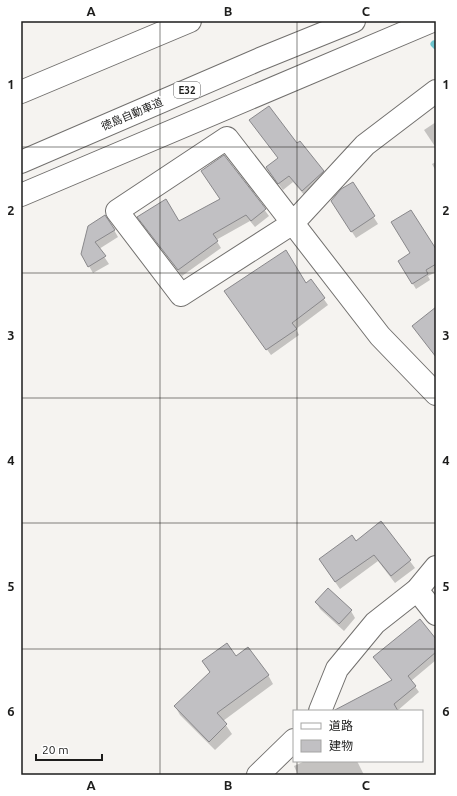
<svg xmlns="http://www.w3.org/2000/svg" width="457" height="796" font-family="Ubuntu,'Noto Sans JP',sans-serif">
	<style>
		.shadow { fill: #0003 }
		.lines { fill: none; stroke-linecap: round; stroke-linejoin: round }
		.stream { stroke: #6dc5ce; stroke-width: 7 }
		.building { fill: #c1c0c3; stroke: #89888b }
		.minor-casing { stroke: #72706e; stroke-width: 24 }
		.highway-casing { stroke: #72706e; stroke-width: 24 }
		.minor { stroke: #fff; stroke-width: 22 }
		.highway { stroke: #fff; stroke-width: 22 }
		.grid { fill: none; stroke: #1d1d1c; stroke-width: 1; stroke-opacity: 0.55 }
		.labels { text-anchor: middle; stroke-width: 3; stroke-linejoin: round; paint-order: stroke }
		.shield { fill: #fff; stroke: #616160; stroke-width: 1 }
		.shield-label { font-size: 10px; font-weight: bold; fill: #1d1d1c }
		.street-label { font-size: 11px; fill: #1d1d1c; stroke: #fff }
		.neatline { fill: none; stroke: #1d1d1c; stroke-width: 1.5 }
		.grid-label { font-size: 13px; text-anchor: middle; font-weight: bold; fill: #1d1d1c }
	</style>
	<rect width="100%" height="100%" fill="#f5f3f0"/>
	<g class="shadow">
		<polygon points="436,122 436,148 424,130"/>
		<polygon points="224,156 269,216 255,227 250,221 216,240 221,248 182,276 142,223 179,223 221,200"/>
		<polygon points="436,162 436,171 432,164"/>
		<polygon points="267,168 323,172 326,178 306,197 293,182 283,190"/>
		<polygon points="352,183 378,224 356,238 336,208"/>
		<polygon points="89,226 114,230 118,237 99,249 109,264 93,273 82,254"/>
		<polygon points="436,251 436,272 428,276 430,280 416,289 399,261"/>
		<polygon points="311,281 328,305 296,329 299,335 271,355 229,297 306,285"/>
		<polygon points="381,522 415,568 395,583 378,561 340,589 320,560 356,542"/>
		<polygon points="328,589 351,611 355,618 344,631 320,609 316,602"/>
		<polygon points="436,640 436,660 411,681 419,692 397,711 350,711 392,680"/>
		<polygon points="203,662 268,675 273,684 223,721 232,734 215,750 180,715 175,706 210,673"/>
		<polygon points="305,761 357,761 364,775 298,775 294,766"/>
	</g>
	<g class="lines">
		<polyline class="stream" points="434,44 436,46"/>
	</g>
	<g class="building">
		<polygon points="269,106 297,143 300,141 324,171 302,191 289,176 278,184 266,167 278,158 249,120"/>
		<polygon points="224,155 266,209 251,221 246,215 213,234 218,241 178,270 137,217 166,199 179,221 220,199 201,171"/>
		<polygon points="353,182 375,216 351,232 331,201 341,189"/>
		<polygon points="411,210 436,249 436,264 426,270 428,274 412,284 398,261 410,253 391,222"/>
		<polygon points="105,215 115,230 95,242 106,256 88,267 81,254 88,226"/>
		<polygon points="286,250 306,283 311,279 325,298 292,323 297,329 266,350 224,291"/>
		<polygon points="436,307 436,357 412,326"/>
		<polygon points="381,521 411,560 391,576 374,555 335,582 319,559 352,535 356,541"/>
		<polygon points="328,588 352,610 339,624 315,602"/>
		<polygon points="420,619 436,639 436,652 408,676 416,686 394,704 398,711 333,711 392,680 373,657"/>
		<polygon points="227,643 236,656 248,647 269,675 217,713 227,724 209,742 174,706 210,672 202,661"/>
	</g>
	<g class="lines">
		<defs>
			<g id="minor">
				<polyline points="436,91 365,145 293,223 181,295 117,211 227,138 380,336 436,394"/>
				<polyline points="21,92 190,21"/>
				<polyline points="21,195 432,21"/>
				<polyline points="417,590 436,614"/>
				<polyline points="320,711 337,669 375,623 417,590 436,567"/>
				<polyline points="258,775 294,740"/>
			</g>
			<polyline id="highway" points="21,162 260,59 354,21"/>
		</defs>
		<use href="#minor" class="minor-casing"/>
		<use href="#highway" class="highway-casing"/>
		<use href="#minor" class="minor"/>
		<use href="#highway" class="highway"/>
	</g>
	<path class="grid" d="M160,21v754M297,21v690M21,147h415M21,273h415M21,398h415M21,523h415M21,649h415M297,761v14"/>
	<g class="labels">
		<rect class="shield" x="174" y="82" width="26" height="16" rx="3"/>
		<g class="shield-label">
			<text x="187" y="94">E32</text>
		</g>
		<g class="street-label">
			<text transform="translate(132 114) rotate(-23)" y="4">徳島自動車道</text>
		</g>
	</g>
	<rect width="457" height="796" fill="none" stroke="#ffffff" stroke-width="44"/>
	<rect x="293" y="710" width="130" height="52" fill="#ffffff" stroke="#a5a5a4"/>
	<rect x="301" y="723" width="20" height="6" fill="#ffffff" stroke="#a5a5a4"/>
	<text x="329" y="730" font-size="12" fill="#1d1d1c">道路</text>
	<rect x="301" y="740" width="20" height="12" fill="#c1c0c3" stroke="#a5a5a4"/>
	<text x="329" y="750" font-size="12" fill="#1d1d1c">建物</text>
	<path d="M36 754v6h66v-6" fill="none" stroke="#1d1d1c" stroke-width="2"/>
	<text x="42" y="754" font-size="12" fill="#1d1d1c" stroke="#ffffff" stroke-width="3" paint-order="stroke">20 m</text>
	<rect x="22" y="22" width="413" height="752" class="neatline"/>
	<g class="grid-label">
		<text x="91" y="16">A</text>
		<text x="228" y="16">B</text>
		<text x="366" y="16">C</text>
		<text x="11" y="89">1</text>
		<text x="446" y="89">1</text>
		<text x="11" y="215">2</text>
		<text x="446" y="215">2</text>
		<text x="11" y="340">3</text>
		<text x="446" y="340">3</text>
		<text x="11" y="465">4</text>
		<text x="446" y="465">4</text>
		<text x="11" y="591">5</text>
		<text x="446" y="591">5</text>
		<text x="11" y="716">6</text>
		<text x="446" y="716">6</text>
		<text x="91" y="790">A</text>
		<text x="228" y="790">B</text>
		<text x="366" y="790">C</text>
	</g>
</svg>
